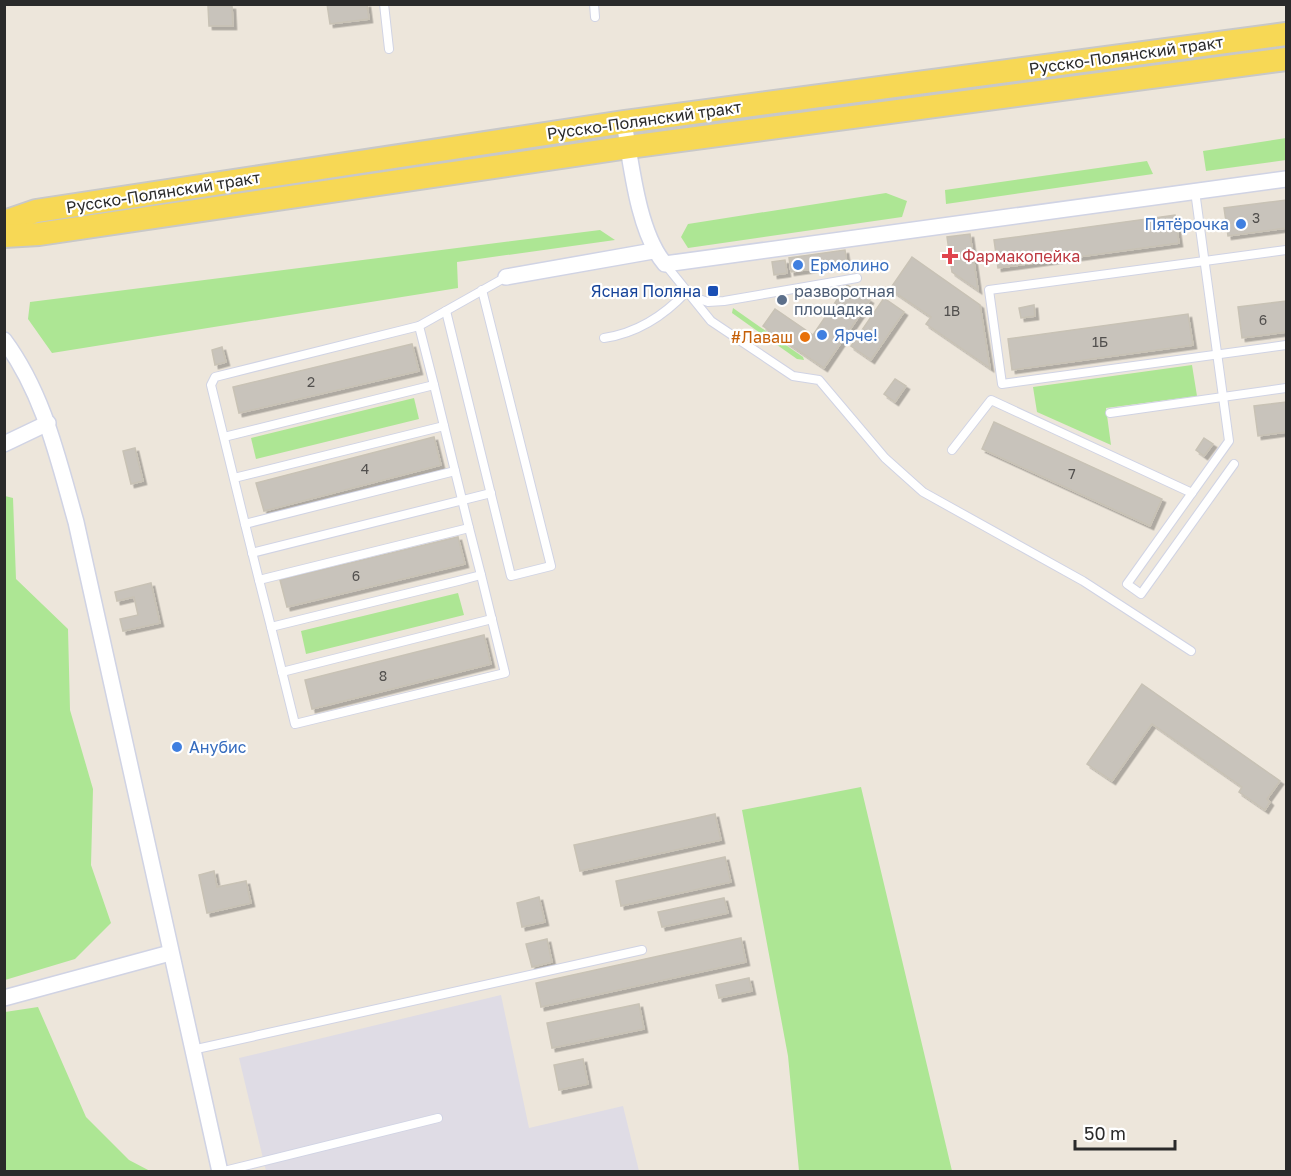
<svg xmlns="http://www.w3.org/2000/svg" width="1291" height="1176" font-family="'Golos Text',sans-serif">
	<style>
		.industrial { fill: #dfdce5 }
		.green { fill: #ade694 }
		.building { fill: #c8c3bb; stroke: #c8c2b5; stroke-width: 1.5; filter: url(#shadow) }
		.lines { fill: none; stroke-linecap: round; stroke-linejoin: round }
		.lane-casing { stroke: #d0d3e4; stroke-width: 10 }
		.street-casing { stroke: #d0d3e4; stroke-width: 18 }
		.primary-casing { stroke: #c8c8c8; stroke-width: 26 }
		.lane { stroke: #fff; stroke-width: 8 }
		.street { stroke: #fff; stroke-width: 15 }
		.primary { stroke: #f7d855; stroke-width: 22 }
		.shop-dot { fill: #3f7fe0; stroke: #fff; stroke-width: 2 }
		.health-dot { fill: #e0444e; stroke: #fff; stroke-width: 2 }
		.transit-dot { fill: #1a4fb4; stroke: #fff; stroke-width: 2 }
		.service-dot { fill: #5c6f8a; stroke: #fff; stroke-width: 2 }
		.food-dot { fill: #e8710a; stroke: #fff; stroke-width: 2 }
		.labels { text-anchor: middle; stroke-width: 4.5; stroke-linejoin: round; paint-order: stroke }
		.number-label { font-size: 14px; fill: #52504e }
		.street-label { font-size: 16px; fill: #2a2a2a; stroke: #fff }
		.shop-label { font-size: 16px; fill: #366cbe; stroke: #fff; text-anchor: start }
		.health-label { font-size: 16px; fill: #be3a42; stroke: #fff; text-anchor: start }
		.transit-label { font-size: 16px; fill: #164399; stroke: #fff; text-anchor: end }
		.service-label { font-size: 16px; fill: #4e5e75; stroke: #fff; text-anchor: start }
		.food-label { font-size: 16px; fill: #c56008; stroke: #fff; text-anchor: end }
	</style>
	<defs>
		<filter id="shadow"><feDropShadow dx="3.5" dy="3.5" stdDeviation="0" flood-color="#0004"/></filter>
	</defs>
	<rect width="100%" height="100%" fill="#ede6db"/>
	<polygon class="industrial" points="501,995 529,1128 623,1106 639,1171 266,1171 239,1058"/>
	<g class="green">
		<polygon points="1286,138 1286,160 1206,171 1203,151"/>
		<polygon points="1147,161 1153,174 946,204 945,190"/>
		<polygon points="886,193 907,201 902,217 688,248 681,237 688,224"/>
		<polygon points="600,230 615,240 457,262 458,288 52,353 28,319 30,302"/>
		<polygon points="733,308 803,357 804,360 797,359 732,313"/>
		<polygon points="1192,365 1197,396 1106,408 1111,445 1037,412 1033,387"/>
		<polygon points="414,398 419,419 256,459 251,438"/>
		<polygon points="5,496 13,498 16,579 68,629 70,710 93,789 91,865 111,923 75,959 5,980"/>
		<polygon points="458,593 464,615 306,654 301,631"/>
		<polygon points="861,787 952,1171 799,1171 788,1056 742,810"/>
		<polygon points="38,1007 86,1117 129,1160 150,1171 5,1171 5,1012"/>
	</g>
	<g class="building">
		<polygon points="327,4 367,4 369,19 330,24"/>
		<polygon points="208,6 232,6 233,26 209,26"/>
		<polygon points="1286,200 1286,228 1228,236 1224,208"/>
		<polygon points="1175,215 1179,243 998,268 994,240"/>
		<polygon points="970,234 978,290 952,272 947,237"/>
		<polygon points="845,250 847,264 791,272 789,258"/>
		<polygon points="912,257 980,305 990,368 926,324 931,317 890,289"/>
		<polygon points="785,260 787,273 774,275 772,262"/>
		<polygon points="847,285 870,300 824,368 763,326 775,309 813,335"/>
		<polygon points="884,298 904,312 871,360 851,346"/>
		<polygon points="1286,301 1286,332 1242,338 1238,307"/>
		<polygon points="1034,305 1035,316 1021,318 1019,308"/>
		<polygon points="1188,314 1193,345 1012,370 1008,339"/>
		<polygon points="412,344 419,371 239,413 233,387"/>
		<polygon points="222,347 226,362 215,365 212,350"/>
		<polygon points="895,379 906,386 895,402 884,394"/>
		<polygon points="1286,402 1286,432 1258,436 1254,406"/>
		<polygon points="994,422 1162,499 1150,526 982,449"/>
		<polygon points="434,437 441,465 264,511 256,483"/>
		<polygon points="1204,438 1213,444 1204,456 1196,450"/>
		<polygon points="135,448 143,481 131,484 123,451"/>
		<polygon points="458,537 465,564 287,607 280,580"/>
		<polygon points="151,583 160,623 123,631 120,619 138,615 134,597 117,601 115,592"/>
		<polygon points="484,635 491,664 312,709 305,680"/>
		<polygon points="1142,684 1280,781 1267,799 1270,802 1265,810 1239,792 1242,787 1152,724 1112,781 1087,764"/>
		<polygon points="715,814 721,840 580,871 574,845"/>
		<polygon points="725,857 731,882 621,906 616,881"/>
		<polygon points="214,871 217,887 246,881 251,903 207,913 199,875"/>
		<polygon points="539,897 545,922 522,927 517,903"/>
		<polygon points="724,898 728,913 662,927 658,912"/>
		<polygon points="741,938 746,962 541,1007 536,983"/>
		<polygon points="547,939 552,962 532,967 526,944"/>
		<polygon points="749,978 752,991 719,998 716,985"/>
		<polygon points="639,1004 644,1029 552,1048 547,1023"/>
		<polygon points="583,1059 588,1084 559,1090 554,1065"/>
	</g>
	<g class="lines">
		<defs>
			<g id="lane">
				<polyline points="384,4 389,49"/>
				<polyline points="594,4 595,17"/>
				<polyline points="1195,191 1229,441 1127,584 1141,594 1234,464"/>
				<polyline points="1286,250 989,290 1002,384 1286,345"/>
				<polyline points="665,264 711,321 793,376 819,380 885,458 923,492 1083,581 1191,651"/>
				<polyline points="693,297 708,302 724,301 857,278"/>
				<polyline points="446,311 511,576 551,566 482,290"/>
				<polyline points="419,326 215,377 211,385 245,524 455,471 434,385"/>
				<path d="M604,338c34,-5 60,-22 83,-47"/>
				<polyline points="1110,413 1286,388"/>
				<polyline points="224,437 434,385 419,326 506,277"/>
				<polyline points="952,450 991,400 1192,493"/>
				<polyline points="234,478 444,426"/>
				<polyline points="245,524 259,580 469,528 455,471"/>
				<polyline points="252,553 491,493"/>
				<polyline points="259,580 271,627 458,581 481,575 469,528"/>
				<polyline points="271,627 295,724 505,673 481,575"/>
				<polyline points="282,672 492,619"/>
				<polyline points="192,1050 642,950"/>
				<polyline points="220,1172 438,1118"/>
			</g>
			<g id="street">
				<path d="M624,122c7,41 14,111 41,142l621,-85"/>
				<polyline points="506,277 653,251"/>
				<path d="M4,340c40,54 54,119 72,182l144,650"/>
				<polyline points="4,444 48,423"/>
				<polyline points="4,998 170,953"/>
			</g>
			<g id="primary">
				<polyline points="4,222 36,211 624,122 1286,34"/>
				<polyline points="4,236 39,234 629,147 1286,59"/>
			</g>
		</defs>
		<use href="#lane" class="lane-casing"/>
		<use href="#street" class="street-casing"/>
		<use href="#primary" class="primary-casing"/>
		<use href="#lane" class="lane"/>
		<use href="#street" class="street"/>
		<use href="#primary" class="primary"/>
	</g>
	<g class="shop-dot">
		<circle cx="1241" cy="224" r="6"/>
		<circle cx="798" cy="265" r="6"/>
		<circle cx="822" cy="335" r="6"/>
		<circle cx="177" cy="747" r="6"/>
	</g>
	<path class="health-dot" d="M947 247h6v6h6v6h-6v6h-6v-6h-6v-6h6z"/>
	<rect class="transit-dot" x="707" y="285" width="12" height="12" rx="3"/>
	<circle class="service-dot" cx="782" cy="300" r="6"/>
	<circle class="food-dot" cx="805" cy="337" r="6"/>
	<g class="labels">
		<g class="number-label">
			<text x="1256" y="223">3</text>
			<text x="952" y="316">1В</text>
			<text x="1263" y="325">6</text>
			<text x="1100" y="347">1Б</text>
			<text x="311" y="387">2</text>
			<text x="365" y="474">4</text>
			<text x="1072" y="479">7</text>
			<text x="356" y="581">6</text>
			<text x="383" y="681">8</text>
		</g>
		<g class="street-label">
			<text transform="translate(1126 55) rotate(-8)" y="6">Русско-Полянский тракт</text>
			<text transform="translate(644 120) rotate(-8)" y="6">Русско-Полянский тракт</text>
			<text transform="translate(163 192) rotate(-9)" y="6">Русско-Полянский тракт</text>
		</g>
		<g class="shop-label">
			<text x="1229" y="230" text-anchor="end">Пятёрочка</text>
			<text x="810" y="271">Ермолино</text>
			<text x="834" y="341">Ярче!</text>
			<text x="189" y="753">Анубис</text>
		</g>
		<g class="health-label">
			<text x="962" y="262">Фармакопейка</text>
		</g>
		<g class="transit-label">
			<text x="701" y="297">Ясная Поляна</text>
		</g>
		<g class="service-label">
			<text x="794" y="297">разворотная<tspan x="794" dy="18">площадка</tspan></text>
		</g>
		<g class="food-label">
			<text x="793" y="343">#Лаваш</text>
		</g>
	</g>
	<rect width="1291" height="1176" fill="none" stroke="#2a2a2a" stroke-width="12"/>
	<path d="M1075 1140v9h100v-9" fill="none" stroke="#2a2a2a" stroke-width="3"/>
	<text x="1084" y="1140" font-size="18" fill="#2a2a2a" stroke="#ffffff" stroke-width="4.5" paint-order="stroke">50 m</text>
</svg>
